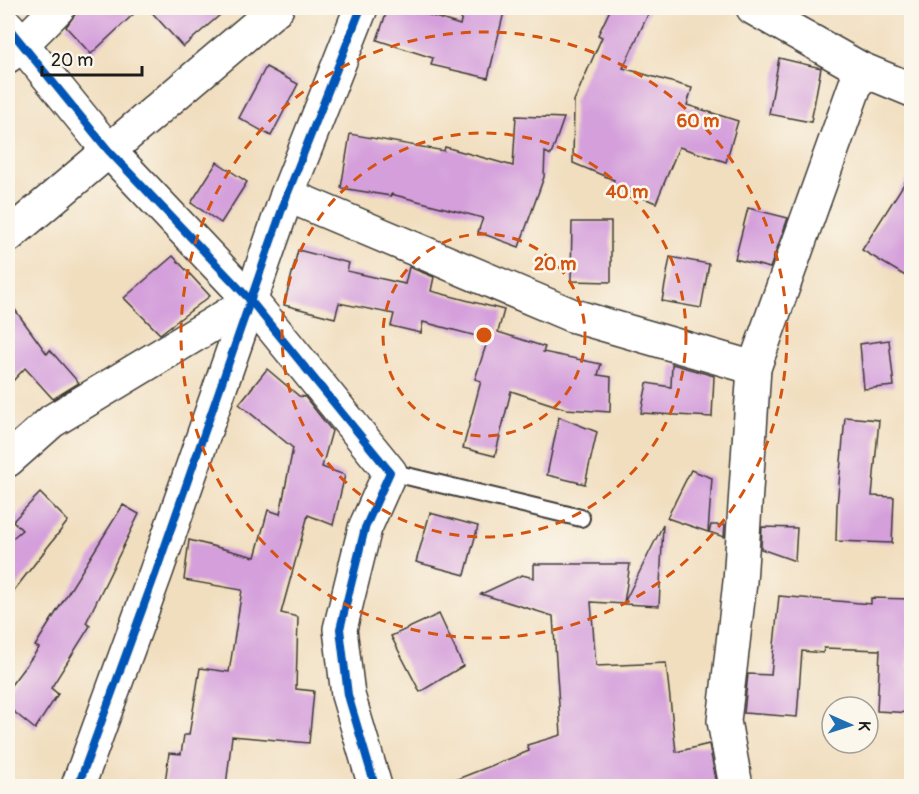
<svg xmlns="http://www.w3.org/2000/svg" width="919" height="794" font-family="Pangolin,sans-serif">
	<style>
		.building { fill: #d49fdb }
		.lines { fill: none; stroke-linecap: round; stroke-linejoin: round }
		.service-casing { stroke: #3c3934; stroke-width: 20 }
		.minor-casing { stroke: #3c3934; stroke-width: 36 }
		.service { stroke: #fff; stroke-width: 16 }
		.minor { stroke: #fff; stroke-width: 33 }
		.cycleway-casing { stroke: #fbf7ec; stroke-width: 11 }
		.cycleway { stroke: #0057b8; stroke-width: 8 }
		.ring { fill: none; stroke: #d4530e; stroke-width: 3; stroke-dasharray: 10 8 }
		.centre { fill: #d4530e; stroke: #fbf7ec; stroke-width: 3 }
		.ring-label { font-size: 18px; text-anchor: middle; font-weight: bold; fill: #d4530e; stroke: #fbf7ec; stroke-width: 5; stroke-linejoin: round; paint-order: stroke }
	</style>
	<rect width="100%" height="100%" fill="#fbf7ec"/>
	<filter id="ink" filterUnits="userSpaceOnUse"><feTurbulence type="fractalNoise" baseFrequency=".0167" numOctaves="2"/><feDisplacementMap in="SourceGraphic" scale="12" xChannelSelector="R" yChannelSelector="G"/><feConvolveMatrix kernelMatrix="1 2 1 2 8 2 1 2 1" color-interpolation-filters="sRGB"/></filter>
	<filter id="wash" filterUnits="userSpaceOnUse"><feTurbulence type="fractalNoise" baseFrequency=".008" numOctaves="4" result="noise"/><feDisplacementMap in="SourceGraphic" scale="24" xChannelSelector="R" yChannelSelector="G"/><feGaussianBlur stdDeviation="1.35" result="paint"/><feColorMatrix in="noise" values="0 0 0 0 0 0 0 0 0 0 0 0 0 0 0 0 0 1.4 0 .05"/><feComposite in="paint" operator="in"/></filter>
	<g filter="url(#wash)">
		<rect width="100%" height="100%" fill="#f1debf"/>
		<g id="blocks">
			<g class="building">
				<polygon points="76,8 140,8 91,54 66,27 76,13"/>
				<polygon points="148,8 228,8 183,47"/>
				<polygon points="388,8 407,8 460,25 464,8 505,8 488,78 431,65 433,58 377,40"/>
				<polygon points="611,8 651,8 623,68 692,88 687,105 738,121 726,162 679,147 656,203 612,185 614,180 573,163 574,101 602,37 598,35"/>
				<polygon points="779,58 821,68 811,122 769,114"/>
				<polygon points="266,67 298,84 271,136 239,118"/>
				<polygon points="516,116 564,118 551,155 545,152 544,177 519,247 478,232 483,218 391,194 391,196 341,188 350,134 444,151 445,147 513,166"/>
				<polygon points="217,162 247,182 221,223 191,203"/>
				<polygon points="912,171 912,280 862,250"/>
				<polygon points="748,208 788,218 770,268 735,259"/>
				<polygon points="572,222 611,222 611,282 571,281"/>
				<polygon points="298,250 349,263 347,271 405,284 409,267 434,277 431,291 504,310 498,332 545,347 543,352 601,364 598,375 611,377 610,412 566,409 511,391 495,456 463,448 481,381 475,379 488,339 423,322 421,333 391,326 394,314 339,303 335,318 284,305"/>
				<polygon points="173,256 210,296 160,334 124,298"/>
				<polygon points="670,257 709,264 701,308 662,301"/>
				<polygon points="8,300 47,354 50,350 79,383 53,399 25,368 8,386"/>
				<polygon points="889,340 894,386 864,389 860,344"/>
				<polygon points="672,364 714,376 712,417 641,413 647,383 671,387"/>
				<polygon points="267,369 299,396 305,397 332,431 322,467 345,475 333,525 308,515 281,613 298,617 296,689 314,691 309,743 232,736 226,786 192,786 165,783 169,753 181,754 184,735 189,735 200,668 229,672 242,590 184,580 189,540 255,557 268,510 280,514 293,448 239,404"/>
				<polygon points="559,417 597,432 585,484 547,475"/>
				<polygon points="845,417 879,420 872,496 894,497 892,543 836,541 837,506"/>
				<polygon points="691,470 712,478 708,532 667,518"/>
				<polygon points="40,493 68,521 8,598 8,542 22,530 13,521"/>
				<polygon points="123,505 139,514 86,623 90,626 51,688 58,694 35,729 8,707 8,689 39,648 35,646"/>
				<polygon points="430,513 478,526 465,575 416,562"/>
				<polygon points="663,525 659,606 591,602 596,666 666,663 676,752 709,744 717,786 442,786 442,785 529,751 527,745 561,735 553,616 481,594 522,575 534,578 534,564 630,564 624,603"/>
				<polygon points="711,525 725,525 724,537 709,532"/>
				<polygon points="762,527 797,528 795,561 761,549"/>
				<polygon points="779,596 871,604 871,598 910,599 908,668 912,668 912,713 877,711 880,650 824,648 823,653 802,651 797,717 744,713 748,674 771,675"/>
				<polygon points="439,614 463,666 420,692 391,636"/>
			</g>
		</g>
	</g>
	<g filter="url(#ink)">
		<use href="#blocks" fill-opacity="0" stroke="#3c3934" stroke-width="1.5"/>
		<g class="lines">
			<defs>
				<polyline id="service" points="390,472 581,518"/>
				<g id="minor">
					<polyline points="753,8 861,69 912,90"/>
					<polyline points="8,27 108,150 251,301 390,472 365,528 340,629 348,695 375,786"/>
					<polyline points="8,56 21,45 58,8"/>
					<polyline points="287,195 571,315 754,368"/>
					<polyline points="8,236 277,8"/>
					<polyline points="8,460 52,421 251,301"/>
					<polyline points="78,786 156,572 287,195 361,8"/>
					<polyline points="736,786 724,721 740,582 754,368 861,69"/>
				</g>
			</defs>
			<use href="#service" class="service-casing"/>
			<use href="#minor" class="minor-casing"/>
			<use href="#service" class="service"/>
			<use href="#minor" class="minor"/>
			<defs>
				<g id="cycleway">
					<polyline points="8,27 108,150 251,301 390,472 365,528 340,629 348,695 375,786"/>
					<polyline points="78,786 156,572 287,195 361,8"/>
				</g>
			</defs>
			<use href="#cycleway" class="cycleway-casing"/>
			<use href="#cycleway" class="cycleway"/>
		</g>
	</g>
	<g class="ring">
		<circle cx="484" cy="335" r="101"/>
		<circle cx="484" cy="335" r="202"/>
		<circle cx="484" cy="335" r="303"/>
	</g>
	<circle cx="484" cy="335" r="9" class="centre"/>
	<g class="ring-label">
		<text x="698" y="127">60 m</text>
		<text x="627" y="198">40 m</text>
		<text x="555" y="270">20 m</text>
	</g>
	<rect width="919" height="794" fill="none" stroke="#fbf7ec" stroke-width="30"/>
	<g transform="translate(850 725) rotate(93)"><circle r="28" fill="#fbf7ec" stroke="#a29f99" stroke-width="1.5"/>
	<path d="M0-4.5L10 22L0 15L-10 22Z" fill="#1f6fb2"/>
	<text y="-9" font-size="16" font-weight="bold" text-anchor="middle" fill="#1c1c1c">K</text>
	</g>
	<path d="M42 66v9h100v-9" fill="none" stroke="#1c1c1c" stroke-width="3"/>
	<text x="51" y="66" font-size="18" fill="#1c1c1c" stroke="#fbf7ec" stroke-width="4.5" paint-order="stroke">20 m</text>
</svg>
